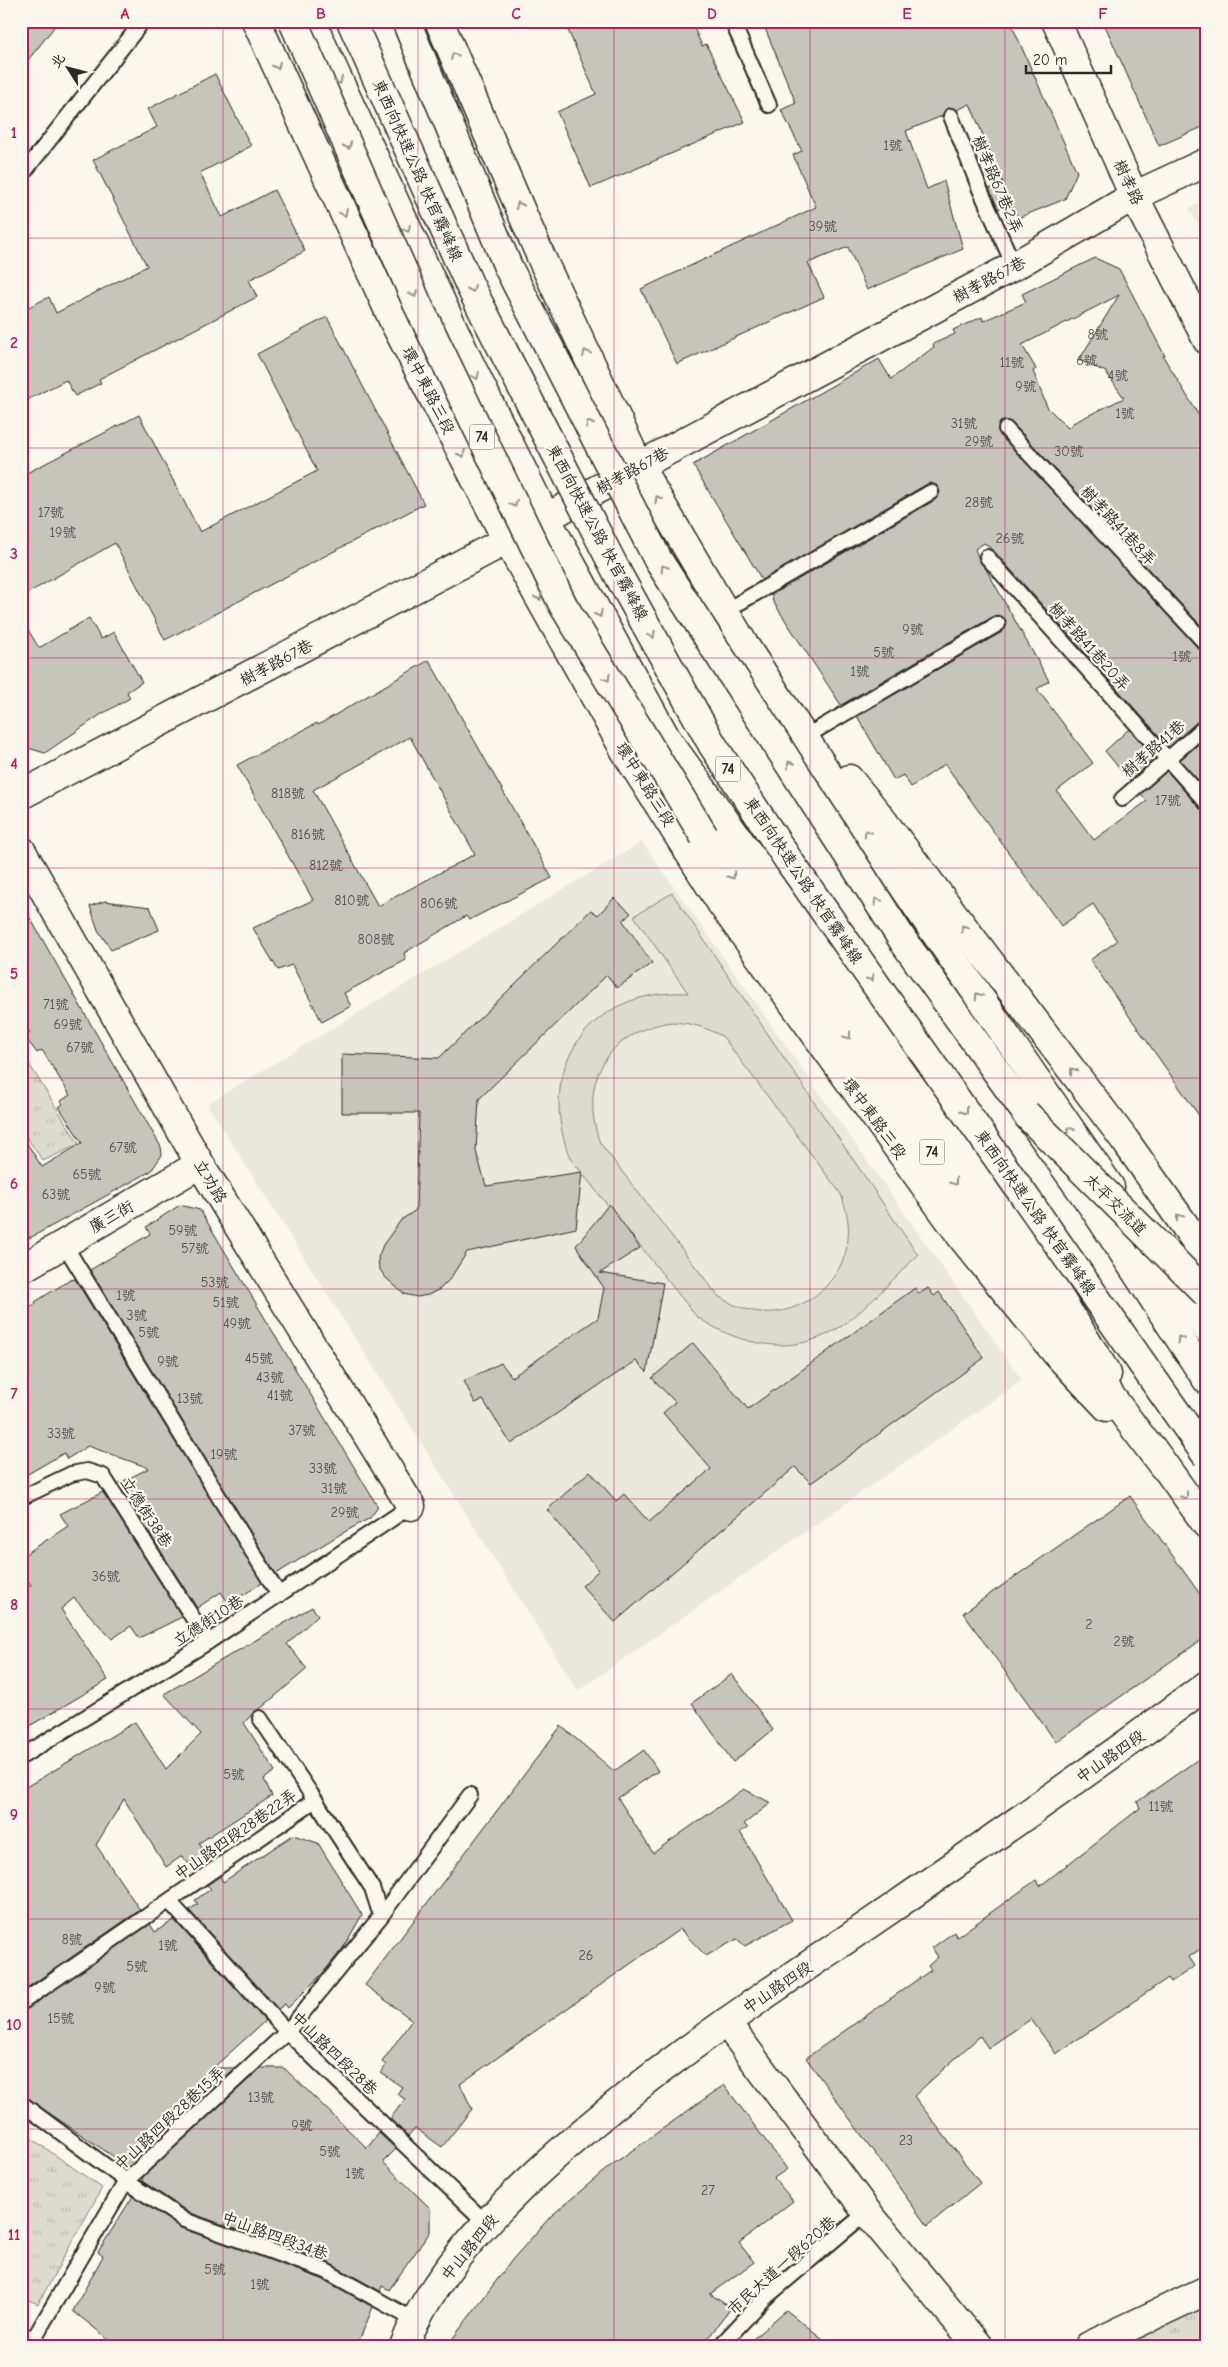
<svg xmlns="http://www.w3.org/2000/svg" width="1228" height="2367" font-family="'Comic Neue','LXGW WenKai TC',sans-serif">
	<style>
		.built { fill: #ebe8de }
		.grass { fill: url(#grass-tufts); stroke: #84827e }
		.pitch { fill: #dddad0; stroke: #84827e; fill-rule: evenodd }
		.building { fill: #c7c4bc; stroke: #2b2b2b; fill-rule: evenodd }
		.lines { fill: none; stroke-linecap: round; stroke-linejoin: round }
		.lane-casing { stroke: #2b2b2b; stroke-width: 18 }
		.street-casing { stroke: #2b2b2b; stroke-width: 31 }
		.secondary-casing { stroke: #2b2b2b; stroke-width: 31 }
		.highway-casing { stroke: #2b2b2b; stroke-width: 31 }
		.lane { stroke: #fbf7ec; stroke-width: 14 }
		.street { stroke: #fbf7ec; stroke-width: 28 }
		.secondary { stroke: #fbf7ec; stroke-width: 28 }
		.highway { stroke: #fbf7ec; stroke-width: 28 }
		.highway-bridge-casing { stroke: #2b2b2b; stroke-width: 31; stroke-linecap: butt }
		.highway-bridge { stroke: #fbf7ec; stroke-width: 28 }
		.oneway { stroke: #93918c }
		.grid { fill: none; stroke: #c2185b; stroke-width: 1; stroke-opacity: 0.55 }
		.labels { text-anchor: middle; stroke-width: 4.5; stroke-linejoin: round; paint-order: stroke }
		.number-label { font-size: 14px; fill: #52514f }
		.shield { fill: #fbf7ec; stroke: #696865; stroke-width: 1 }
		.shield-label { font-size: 15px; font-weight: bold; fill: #2b2b2b }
		.street-label { font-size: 16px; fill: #2b2b2b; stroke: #fbf7ec }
		.neatline { fill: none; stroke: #c2185b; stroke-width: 2 }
		.grid-label { font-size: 16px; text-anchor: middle; font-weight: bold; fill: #c2185b }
	</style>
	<defs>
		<pattern id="grass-tufts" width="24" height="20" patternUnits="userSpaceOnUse" patternTransform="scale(1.25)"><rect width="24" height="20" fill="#dddad0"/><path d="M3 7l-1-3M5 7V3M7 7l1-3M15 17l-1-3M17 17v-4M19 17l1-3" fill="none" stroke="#bebbb3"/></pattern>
	</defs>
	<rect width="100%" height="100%" fill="#fbf7ec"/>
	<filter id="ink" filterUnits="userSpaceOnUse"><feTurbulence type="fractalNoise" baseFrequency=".02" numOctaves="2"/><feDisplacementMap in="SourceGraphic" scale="10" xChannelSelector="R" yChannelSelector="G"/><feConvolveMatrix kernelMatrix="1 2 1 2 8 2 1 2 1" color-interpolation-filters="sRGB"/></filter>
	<g filter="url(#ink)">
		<g class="built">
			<polygon points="1207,198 1207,239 1189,209"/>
			<polygon points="642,842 1022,1380 578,1691 207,1104"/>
		</g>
		<g class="grass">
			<polygon points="21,1051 79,1144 43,1161 21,1129"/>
			<polygon points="21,2131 102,2188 38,2304 21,2297"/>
			<polygon points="1207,2305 1207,2346 1121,2346"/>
		</g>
		<path class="pitch" d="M672,893l246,362c-23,22 -47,49 -72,68 -48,35 -104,25 -150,-7l-126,-158c-36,-90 20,-170 118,-165l-54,-77zM672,1022c19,1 34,5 51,15l118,157c5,15 9,29 7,45 -4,46 -53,83 -99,71 -12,-3 -21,-8 -31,-14l-118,-153c-22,-61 7,-112 72,-121z"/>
		<g class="building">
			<polygon points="21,21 59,21 21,69"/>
			<polygon points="564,21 691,21 702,46 706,44 745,122 591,188 557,112 596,94"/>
			<polygon points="762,21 1010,21 1077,172 1065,199 1018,218 1011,203 998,209 989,189 1003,183 970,104 957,110 947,108 942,116 906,131 927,189 944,181 963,249 867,290 848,247 808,263 824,297 677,364 641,289 816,207 793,155 802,151 781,110 796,103"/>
			<polygon points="1103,21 1207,21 1207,125 1159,146"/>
			<polygon points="215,74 251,146 200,173 222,217 274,190 305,251 249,280 257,297 99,379 101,383 75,396 66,380 21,403 21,311 49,297 56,313 147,266 93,160 157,127 148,109"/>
			<path d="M1095,258l24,11 46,87h-2l44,73v203l-195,-209 -4,-2 -8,1 -2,9 203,220 6,3v62l-6,2 -32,29 -175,-196 -10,-8 -9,6 5,13 6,7 63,112 -12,8 56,74 -36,28 37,49 53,-39 -6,-7 26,-23 33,38 7,3v315l-117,-167 27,-19 -24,-37 -32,22 -116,-162 -34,23 -8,-12 -9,5 -37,-64 145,-84 5,-8 -2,-5 -7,-4 -4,1 -153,89 -69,-105 1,-1 -2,-4 164,-95 5,-8 -2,-5 -7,-4 -4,1 -165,96 -69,-115 186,-106 12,20 43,-32 -1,-3 22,-10 -2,-4 29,-13 1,4 43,-19 -4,-8zM1119,295l-40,65 27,12 18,26 -51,25 -5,5 -21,-21 -14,-36 3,-2 -14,-24z"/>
			<polygon points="327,317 424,504 165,640 115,543 21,597 21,476 139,415 200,532 317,471 257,354"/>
			<polygon points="21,618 39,648 89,618 101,639 114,632 142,682 127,692 130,698 100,715 45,753 21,746"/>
			<path d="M429,660l123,218 -83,42 -3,-4 -62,37 2,7 -62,33 7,13 -29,16 -30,-57 -14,5 -25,-42 60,-28 -76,-135 80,-42 1,2zM410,737l65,117 -97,52 -65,-116z"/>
			<polygon points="1129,729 1155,758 1130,781 1105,751"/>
			<polygon points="1207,737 1207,790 1180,760"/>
			<polygon points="614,898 631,913 623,921 652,963 617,988 607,975 479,1099 476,1151 486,1186 582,1172 576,1228 467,1252 450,1279 440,1289 428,1295 417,1297 404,1294 385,1277 379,1268 378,1258 383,1245 401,1220 416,1210 419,1113 342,1113 342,1054 439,1058 591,910 598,915"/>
			<polygon points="105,901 150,907 159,930 111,950 98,930 90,906"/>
			<polygon points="21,902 161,1147 162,1155 151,1171 30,1238 21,1227 21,1134 42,1167 82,1143 59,1107 63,1104 61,1101 70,1095 42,1050 37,1053 25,1037 30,1033 21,1019"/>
			<polygon points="609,1204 640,1248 600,1273 663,1283 647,1372 636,1361 511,1444 483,1400 475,1403 464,1381 501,1363 512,1377 598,1318 604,1288 576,1246"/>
			<polygon points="180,1205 200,1210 378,1507 370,1518 339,1535 276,1574 90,1270 150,1234 146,1227"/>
			<polygon points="75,1279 262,1583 229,1604 221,1592 197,1608 118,1484 149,1468 88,1446 67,1459 64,1453 21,1478 21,1312 36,1304 35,1302 70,1280"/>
			<polygon points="915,1288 919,1294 928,1288 934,1296 939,1292 984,1358 811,1483 795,1467 615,1622 582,1586 599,1570 547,1510 590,1471 616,1501 624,1494 649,1522 711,1469 663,1413 675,1402 652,1378 693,1343 748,1409"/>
			<polygon points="103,1492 182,1617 139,1638 131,1626 112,1639 74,1598 61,1609 108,1680 21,1731 21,1591 31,1585 21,1570 21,1557 68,1526 60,1514"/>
			<polygon points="1130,1496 1207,1604 1207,1636 1056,1742 963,1613"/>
			<polygon points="312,1607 318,1615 287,1644 307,1669 260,1709 255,1711 244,1723 275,1771 264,1779 272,1796 199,1843 210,1862 196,1872 182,1856 166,1867 124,1799 96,1845 140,1910 21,1992 21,1790 135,1722 166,1769 201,1734 164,1694"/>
			<polygon points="732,1674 773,1730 733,1762 692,1703"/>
			<polygon points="561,1726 614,1771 644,1750 658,1771 618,1798 653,1853 744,1789 771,1803 744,1824 748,1828 740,1832 792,1920 745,1946 737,1939 706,1956 680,1929 460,2084 472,2109 442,2147 415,2128 408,2136 390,2119 405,2099 397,2094 402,2087 381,2073 386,2065 382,2062 412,2020 365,1985"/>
			<polygon points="1207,1753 1207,1944 1189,1957 1195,1966 1171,1982 1168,1978 1056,2054 1031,2019 988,2048 980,2036 914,2096 980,2183 927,2226 806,2058 931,1970 928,1966 938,1957 932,1948 954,1932 957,1937 1036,1880 1040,1886 1140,1808 1137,1802"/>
			<polygon points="293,1835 318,1843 362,1915 343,1948 323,1973 288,2008 285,2004 278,2009 189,1910 198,1904 195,1900 211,1889 207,1885 220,1876 223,1882"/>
			<polygon points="174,1920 265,2021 213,2068 235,2068 129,2167 21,2094 21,2012 150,1924 155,1932"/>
			<polygon points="261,2068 284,2068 367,2148 379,2133 396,2149 383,2162 430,2208 430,2232 389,2290 382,2286 380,2291 329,2263 188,2212 142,2181 143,2177"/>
			<polygon points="724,2085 787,2169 774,2178 793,2201 739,2243 754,2262 710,2294 731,2308 702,2346 447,2346 512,2260 551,2216 609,2167"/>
			<polygon points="133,2196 181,2228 322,2279 373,2307 357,2346 117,2346 73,2311 103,2256 98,2252"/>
			<polygon points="786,2310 832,2346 745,2346"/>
		</g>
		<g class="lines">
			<defs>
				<g id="lane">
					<polyline points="732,21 769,105"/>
					<polyline points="951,116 979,187 1014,266"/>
					<polyline points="21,176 143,21"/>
					<polyline points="1006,429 1207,645"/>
					<polyline points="987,557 1207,803"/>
					<polyline points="725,611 931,492"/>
					<polyline points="815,731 998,624"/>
					<polyline points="1122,799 1207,725"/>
					<polyline points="64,1244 279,1595"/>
					<polyline points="21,1498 71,1474 87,1471 103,1476 208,1642"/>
					<polyline points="21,1757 208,1642 411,1506"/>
					<polyline points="169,1901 287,2032 485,2222"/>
					<polyline points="381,1916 470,1795"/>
					<polyline points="21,2003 315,1800 260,1718"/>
					<polyline points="21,2103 126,2181 184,2220 326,2271 414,2320"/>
					<polyline points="30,2345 126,2181 287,2032 381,1916 372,1888 315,1800"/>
					<polyline points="720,2346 765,2298 867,2212"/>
				</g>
				<g id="street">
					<polyline points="256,21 394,322 507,540 628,756 721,903 964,1240 1056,1353 1107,1407"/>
					<polyline points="311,21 468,360 546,518 666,738 1007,1214 1107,1374"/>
					<polyline points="439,21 541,257 639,466 745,646 857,819 1110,1187"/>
					<polyline points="1056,21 1134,196 1207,340"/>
					<polyline points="849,779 877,813 1124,1139 1207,1257"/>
					<polyline points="21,795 507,540 639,466 1014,266 1134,196 1207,162"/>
					<polyline points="21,850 200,1164 411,1506"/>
					<polyline points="1152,1250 1207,1329"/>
					<polyline points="21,1269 200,1164"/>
					<polyline points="1151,1447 1207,1525"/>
					<polyline points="726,2022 867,2212 978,2346"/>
					<polyline points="1089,2346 1207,2290"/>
				</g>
				<g id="secondary">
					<polyline points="21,2341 32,2346"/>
					<path d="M404,2346c25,-63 74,-117 122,-163 110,-105 238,-187 362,-272 107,-74 214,-148 319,-226"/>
				</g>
				<g id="highway">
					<polyline points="704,836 1029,1287 1163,1466"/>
					<polyline points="904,942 1094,1208 1207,1380"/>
				</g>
			</defs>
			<use href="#lane" class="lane-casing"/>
			<use href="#street" class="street-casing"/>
			<use href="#secondary" class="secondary-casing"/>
			<use href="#highway" class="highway-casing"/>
			<use href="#lane" class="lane"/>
			<use href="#street" class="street"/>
			<use href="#secondary" class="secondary"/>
			<use href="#highway" class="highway"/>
			<defs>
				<g id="highway-bridge">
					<polyline points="293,21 418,305 563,605 704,836"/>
					<polyline points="351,21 470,286 620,578 712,744 789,861 1207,1456"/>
					<polyline points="406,21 508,267 658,560 904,942"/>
					<polyline points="1026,1114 1207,1294"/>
				</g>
			</defs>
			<use href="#highway-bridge" class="highway-bridge-casing"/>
			<use href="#highway-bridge" class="highway-bridge"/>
		</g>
		<defs><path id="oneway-chevron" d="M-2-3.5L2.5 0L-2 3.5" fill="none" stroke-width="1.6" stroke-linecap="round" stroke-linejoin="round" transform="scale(1.25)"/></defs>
		<g class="oneway">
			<use href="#oneway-chevron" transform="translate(454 56) rotate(-114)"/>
			<use href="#oneway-chevron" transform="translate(277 66) rotate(65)"/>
			<use href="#oneway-chevron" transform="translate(339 81) rotate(65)"/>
			<use href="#oneway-chevron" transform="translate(348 146) rotate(66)"/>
			<use href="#oneway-chevron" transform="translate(519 205) rotate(-114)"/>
			<use href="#oneway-chevron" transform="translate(344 213) rotate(65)"/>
			<use href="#oneway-chevron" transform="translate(407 229) rotate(65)"/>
			<use href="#oneway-chevron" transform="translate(472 289) rotate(64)"/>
			<use href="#oneway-chevron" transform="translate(414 294) rotate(66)"/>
			<use href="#oneway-chevron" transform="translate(586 353) rotate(-115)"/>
			<use href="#oneway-chevron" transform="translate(476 376) rotate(64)"/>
			<use href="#oneway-chevron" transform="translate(589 424) rotate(-117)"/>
			<use href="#oneway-chevron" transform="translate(462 454) rotate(63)"/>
			<use href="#oneway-chevron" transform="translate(658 499) rotate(-120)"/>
			<use href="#oneway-chevron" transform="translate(514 504) rotate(64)"/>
			<use href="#oneway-chevron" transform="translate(664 568) rotate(-123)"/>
			<use href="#oneway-chevron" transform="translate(539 597) rotate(61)"/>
			<use href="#oneway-chevron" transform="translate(599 614) rotate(61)"/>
			<use href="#oneway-chevron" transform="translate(652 635) rotate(61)"/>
			<use href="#oneway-chevron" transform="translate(607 678) rotate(59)"/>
			<use href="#oneway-chevron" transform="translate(790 764) rotate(-123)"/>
			<use href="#oneway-chevron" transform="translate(867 833) rotate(-124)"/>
			<use href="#oneway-chevron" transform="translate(732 876) rotate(55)"/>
			<use href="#oneway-chevron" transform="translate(877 901) rotate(-123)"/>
			<use href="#oneway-chevron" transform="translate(964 928) rotate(-127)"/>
			<use href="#oneway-chevron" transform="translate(871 978) rotate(55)"/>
			<use href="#oneway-chevron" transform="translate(978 996) rotate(-124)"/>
			<use href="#oneway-chevron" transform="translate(848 1036) rotate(54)"/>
			<use href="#oneway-chevron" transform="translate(1073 1071) rotate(-127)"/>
			<use href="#oneway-chevron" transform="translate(965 1111) rotate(55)"/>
			<use href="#oneway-chevron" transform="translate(1070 1130) rotate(-124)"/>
			<use href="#oneway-chevron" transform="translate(954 1182) rotate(54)"/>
			<use href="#oneway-chevron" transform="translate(1179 1217) rotate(-125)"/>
			<use href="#oneway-chevron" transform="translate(1180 1339) rotate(-123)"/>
			<use href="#oneway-chevron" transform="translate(1185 1496) rotate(54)"/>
		</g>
	</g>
	<path class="grid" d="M223,21v2325M418,21v2325M614,21v2325M810,21v2325M1005,21v2325M21,238h1186M21,448h1186M21,658h1186M21,868h1186M21,1078h1186M21,1289h1186M21,1499h1186M21,1709h1186M21,1919h1186M21,2129h1186"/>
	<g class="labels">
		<g class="number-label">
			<text x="893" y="150">1號</text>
			<text x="823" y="231">39號</text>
			<text x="1098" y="339">8號</text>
			<text x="1087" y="365">6號</text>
			<text x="1012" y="367">11號</text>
			<text x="1118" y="380">4號</text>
			<text x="1026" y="391">9號</text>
			<text x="1125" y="418">1號</text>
			<text x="964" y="428">31號</text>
			<text x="979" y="446">29號</text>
			<text x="1069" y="456">30號</text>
			<text x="979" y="507">28號</text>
			<text x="51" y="517">17號</text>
			<text x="63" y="537">19號</text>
			<text x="1010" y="543">26號</text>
			<text x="913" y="634">9號</text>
			<text x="884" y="657">5號</text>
			<text x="1182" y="661">1號</text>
			<text x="860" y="676">1號</text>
			<text x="288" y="798">818號</text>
			<text x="1168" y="805">17號</text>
			<text x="308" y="839">816號</text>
			<text x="326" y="870">812號</text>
			<text x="352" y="905">810號</text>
			<text x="439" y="908">806號</text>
			<text x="376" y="944">808號</text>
			<text x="56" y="1009">71號</text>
			<text x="68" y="1029">69號</text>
			<text x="80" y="1052">67號</text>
			<text x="123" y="1152">67號</text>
			<text x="87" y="1179">65號</text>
			<text x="56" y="1199">63號</text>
			<text x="183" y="1235">59號</text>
			<text x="195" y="1253">57號</text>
			<text x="215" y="1287">53號</text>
			<text x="126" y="1300">1號</text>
			<text x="226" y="1307">51號</text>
			<text x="137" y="1320">3號</text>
			<text x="237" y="1328">49號</text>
			<text x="149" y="1337">5號</text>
			<text x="259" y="1363">45號</text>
			<text x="168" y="1366">9號</text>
			<text x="270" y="1382">43號</text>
			<text x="280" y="1400">41號</text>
			<text x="190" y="1403">13號</text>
			<text x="302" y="1435">37號</text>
			<text x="61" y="1438">33號</text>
			<text x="224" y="1459">19號</text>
			<text x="323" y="1473">33號</text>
			<text x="334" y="1493">31號</text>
			<text x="345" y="1517">29號</text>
			<text x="106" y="1581">36號</text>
			<text x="1089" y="1629">2</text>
			<text x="1124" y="1646">2號</text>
			<text x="234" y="1779">5號</text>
			<text x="1161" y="1811">11號</text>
			<text x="72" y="1944">8號</text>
			<text x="168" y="1950">1號</text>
			<text x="586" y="1960">26</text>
			<text x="137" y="1971">5號</text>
			<text x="105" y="1992">9號</text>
			<text x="61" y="2023">15號</text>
			<text x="261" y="2102">13號</text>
			<text x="302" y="2130">9號</text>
			<text x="906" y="2145">23</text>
			<text x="330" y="2156">5號</text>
			<text x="355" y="2178">1號</text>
			<text x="708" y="2195">27</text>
			<text x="215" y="2274">5號</text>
			<text x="260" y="2289">1號</text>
		</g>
		<g class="shield">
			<rect x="469.5" y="424.5" width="25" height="25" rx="4"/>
			<rect x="715.5" y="756.5" width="25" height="25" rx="4"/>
			<rect x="919.5" y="1139.5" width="25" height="25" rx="4"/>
		</g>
		<g class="shield-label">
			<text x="482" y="442">74</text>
			<text x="728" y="774">74</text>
			<text x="932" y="1157">74</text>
		</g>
		<g class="street-label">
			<text transform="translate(418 170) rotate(66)" y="6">東西向快速公路 快官霧峰線</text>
			<text transform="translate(1129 182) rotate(65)" y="6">樹孝路</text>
			<text transform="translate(998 184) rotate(67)" y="6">樹孝路67巷2弄</text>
			<text transform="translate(989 279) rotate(-28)" y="6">樹孝路67巷</text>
			<text transform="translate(429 390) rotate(63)" y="6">環中東路三段</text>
			<text transform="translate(632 470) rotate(-29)" y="6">樹孝路67巷</text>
			<text transform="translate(1119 525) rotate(47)" y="6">樹孝路41巷8弄</text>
			<text transform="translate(598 532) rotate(62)" y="6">東西向快速公路 快官霧峰線</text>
			<text transform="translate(1090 646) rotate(48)" y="6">樹孝路41巷20弄</text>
			<text transform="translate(276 662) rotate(-28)" y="6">樹孝路67巷</text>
			<text transform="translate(1153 748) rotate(-41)" y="6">樹孝路41巷</text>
			<text transform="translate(646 784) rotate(58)" y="6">環中東路三段</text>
			<text transform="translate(804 880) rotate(56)" y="6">東西向快速公路 快官霧峰線</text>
			<text transform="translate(875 1118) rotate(54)" y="6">環中東路三段</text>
			<text transform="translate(211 1181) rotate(59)" y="6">立功路</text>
			<text transform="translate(1116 1204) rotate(45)" y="6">太平交流道</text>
			<text transform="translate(1036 1212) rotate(55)" y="6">東西向快速公路 快官霧峰線</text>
			<text transform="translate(111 1216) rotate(-30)" y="6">廣三街</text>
			<text transform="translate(147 1512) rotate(57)" y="6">立德街38巷</text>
			<text transform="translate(208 1620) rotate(-33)" y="6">立德街10巷</text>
			<text transform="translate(1110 1756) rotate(-35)" y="6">中山路四段</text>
			<text transform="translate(235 1834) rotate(-35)" y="6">中山路四段28巷22弄</text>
			<text transform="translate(777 1987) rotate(-34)" y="6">中山路四段</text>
			<text transform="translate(335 2053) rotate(44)" y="6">中山路四段28巷</text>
			<text transform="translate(169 2118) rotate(-43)" y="6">中山路四段28巷15弄</text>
			<text transform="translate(275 2235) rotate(20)" y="6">中山路四段34巷</text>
			<text transform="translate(469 2247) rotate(-51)" y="6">中山路四段</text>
			<text transform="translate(781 2265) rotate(-42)" y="6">市民大道一段620巷</text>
		</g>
	</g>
	<rect width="1228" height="2367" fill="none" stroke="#fbf7ec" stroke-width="55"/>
	<g transform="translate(68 68) rotate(306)" stroke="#fbf7ec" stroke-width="4" paint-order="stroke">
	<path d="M0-4L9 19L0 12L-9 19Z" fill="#2b2b2b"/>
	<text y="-8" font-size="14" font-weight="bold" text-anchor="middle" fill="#2b2b2b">北</text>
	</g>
	<path d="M1026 65v8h85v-8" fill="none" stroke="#2b2b2b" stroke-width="2.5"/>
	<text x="1033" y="65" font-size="15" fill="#2b2b2b" stroke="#fbf7ec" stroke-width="4" paint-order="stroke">20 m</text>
	<rect x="28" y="28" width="1172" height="2312" class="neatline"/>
	<g class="grid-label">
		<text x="125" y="19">A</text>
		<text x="321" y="19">B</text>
		<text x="516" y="19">C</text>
		<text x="712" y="19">D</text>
		<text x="907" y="19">E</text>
		<text x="1103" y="19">F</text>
		<text x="14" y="138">1</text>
		<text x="14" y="348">2</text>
		<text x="14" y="559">3</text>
		<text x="14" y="769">4</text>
		<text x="14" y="979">5</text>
		<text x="14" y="1189">6</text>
		<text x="14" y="1399">7</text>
		<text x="14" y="1610">8</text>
		<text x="14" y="1820">9</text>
		<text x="14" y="2030">10</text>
		<text x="14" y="2240">11</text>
	</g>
</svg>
